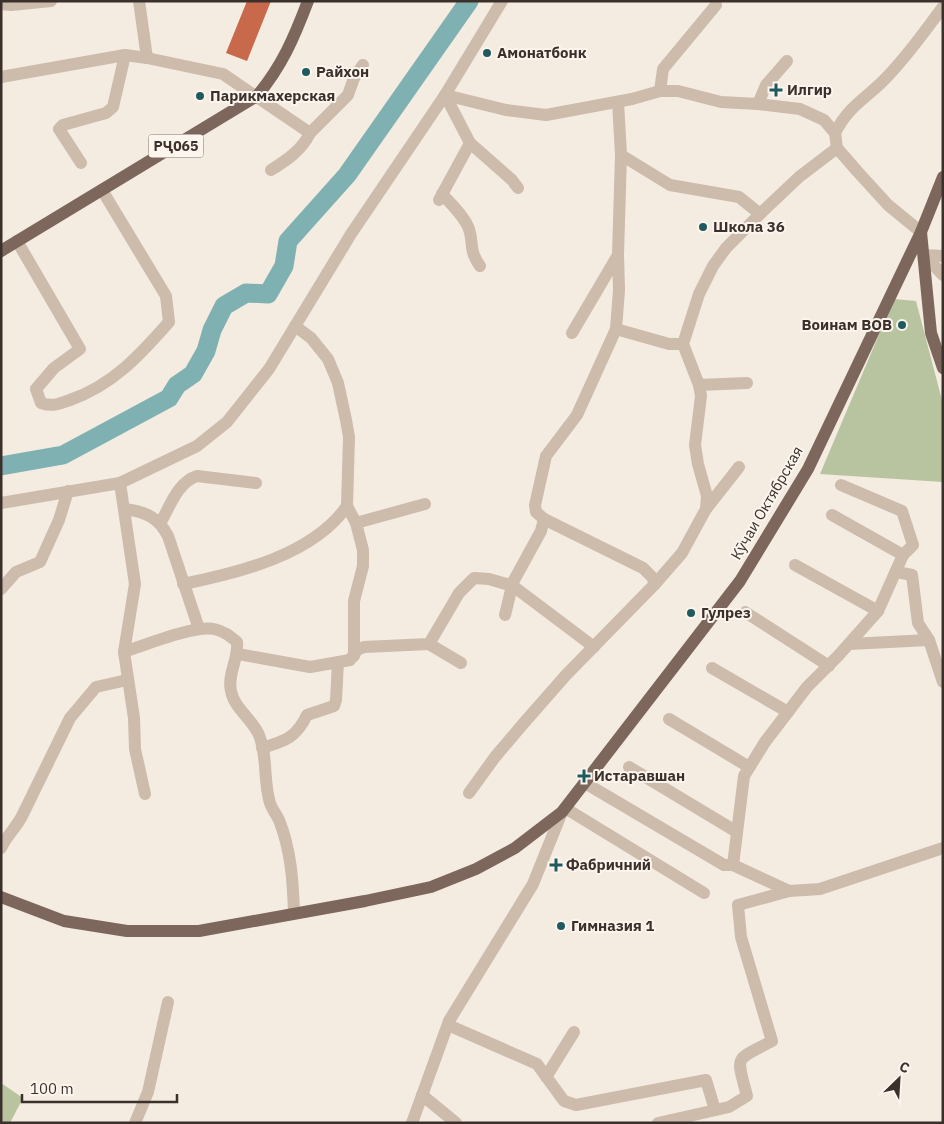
<svg xmlns="http://www.w3.org/2000/svg" width="944" height="1124" font-family="'IBM Plex Sans',sans-serif">
	<style>
		.green { fill: #b8c4a0 }
		.lines { fill: none; stroke-linecap: round; stroke-linejoin: round }
		.river { stroke: #7fb0b2; stroke-width: 19 }
		.building { fill: #c8694b }
		.minor { stroke: #cdbbac; stroke-width: 12 }
		.major { stroke: #7d675c; stroke-width: 12 }
		.poi-dot { fill: #1f5a5e; stroke: #fbf5ee; stroke-width: 2 }
		.labels { text-anchor: middle; stroke-width: 4; stroke-linejoin: round; paint-order: stroke }
		.shield { fill: #fbf5ee; stroke: #756b66; stroke-width: 1 }
		.shield-label { font-size: 14px; font-weight: bold; fill: #3b302b }
		.poi-label { font-size: 15px; font-weight: bold; fill: #3b302b; stroke: #fbf5ee; text-anchor: start }
		.street-label { font-size: 15px; fill: #3b302b; stroke: #fbf5ee }
	</style>
	<rect width="100%" height="100%" fill="#f4ebe1"/>
	<g class="green">
		<polygon points="894,299 916,301 943,404 943,482 820,474"/>
		<polygon points="1,1083 23,1098 10,1123 1,1123"/>
	</g>
	<g class="lines">
		<polyline class="river" points="1,466 63,455 169,398 177,385 193,374 206,351 212,330 224,306 246,293 268,294 284,266 288,241 347,175 469,1"/>
	</g>
	<polygon class="building" points="247,1 271,1 247,61 226,53"/>
	<g class="lines">
		<g class="minor">
			<polyline points="139,1 147,58"/>
			<polyline points="1,4 11,5 51,1"/>
			<path d="M1,77l124,-22 22,3 76,16 87,59c-8,17 -23,27 -39,37"/>
			<polyline points="660,91 663,69 716,5"/>
			<polyline points="445,95 506,110 546,115 632,99 660,91 678,91 721,102 758,104 800,109 824,120 835,133 837,148 857,171 888,205 921,232"/>
			<polyline points="445,95 470,143 512,180 518,188"/>
			<polyline points="618,102 621,155 670,185 739,197 760,214 799,177 837,148"/>
			<polyline points="758,104 766,85 787,61"/>
			<polyline points="310,133 348,95 354,78 363,65"/>
			<path d="M835,133c14,-27 29,-33 49,-53 23,-23 40,-48 59,-73"/>
			<polyline points="81,163 59,129 63,125 106,113 113,107 125,55"/>
			<path d="M442,194c9,10 22,22 27,35 5,14 -1,20 11,37"/>
			<polyline points="439,200 470,143"/>
			<path d="M17,241l63,108 -26,19 -18,21 5,14c12,4 18,1 29,-3 43,-15 70,-45 99,-78l-3,-26 -64,-106"/>
			<polyline points="924,255 943,275"/>
			<polyline points="924,255 943,256"/>
			<polyline points="295,326 311,338 328,359 338,383 346,420 349,437 347,506 356,523 363,550 363,566 354,601 354,656"/>
			<polyline points="616,329 669,344 683,344"/>
			<polyline points="572,333 618,255"/>
			<polyline points="699,385 747,383"/>
			<polyline points="120,483 135,584 124,652 134,718 135,749 145,794"/>
			<polyline points="1,503 120,483 197,446 227,422 269,369 351,234 445,95 502,1"/>
			<path d="M125,509c21,3 33,8 43,27l31,93"/>
			<polyline points="706,509 739,467"/>
			<polyline points="832,515 903,555"/>
			<polyline points="544,519 643,568 652,577 655,584"/>
			<path d="M161,522c9,-16 17,-40 36,-46l59,7"/>
			<polyline points="356,523 425,504"/>
			<polyline points="795,565 878,611"/>
			<polyline points="897,572 912,575 918,623 929,640 943,682"/>
			<path d="M183,584c55,-11 130,-29 164,-78"/>
			<polyline points="1,589 16,572 40,562 59,520 68,491"/>
			<polyline points="745,612 829,666"/>
			<polyline points="505,615 513,582 541,531 544,519 536,512 535,505 546,456 577,415 616,329 619,290 618,255 621,155"/>
			<polyline points="429,644 461,663"/>
			<polyline points="849,644 929,640"/>
			<path d="M124,652c21,-7 71,-27 90,-23 10,2 16,7 23,13 2,17 -10,32 -6,49 3,17 21,28 28,44 9,22 4,46 11,68 2,6 6,11 9,17 12,30 14,61 15,93"/>
			<polyline points="238,654 310,667 350,660 357,650 364,647 429,644 459,593 474,578 489,579 513,586 594,647"/>
			<polyline points="712,668 788,712"/>
			<polyline points="669,719 749,767"/>
			<path d="M262,748c23,-7 34,-10 45,-33l27,-9 2,-6 2,-38"/>
			<polyline points="629,767 737,832"/>
			<polyline points="585,783 724,865 733,865 744,776 765,742 807,687 838,656 878,611 903,555 913,545 902,511 841,485"/>
			<polyline points="469,793 495,757 523,724 566,675 655,584 682,553 706,509 707,496 698,464 695,445 701,396 699,385 683,344 699,294 713,266 726,248 760,214"/>
			<polyline points="565,808 704,893"/>
			<path d="M1,848c6,-13 15,-20 21,-32l48,-98 26,-31 31,-7"/>
			<polyline points="733,865 789,891 820,889 943,848"/>
			<polyline points="448,1025 537,1064 564,1101 576,1105 706,1080 715,1110"/>
			<polyline points="546,1077 574,1032"/>
			<polyline points="422,1095 456,1123"/>
			<polyline points="135,1123 148,1092 168,1002"/>
			<polyline points="412,1123 449,1021 533,884 562,812"/>
			<path d="M658,1123l71,-16 18,-11c-11,-42 -13,-35 25,-55l-31,-104 -3,-32 51,-14"/>
		</g>
		<g class="major">
			<polyline points="921,232 931,333 943,368"/>
			<path d="M1,251l256,-155c25,-30 37,-58 51,-95"/>
			<polyline points="1,897 64,921 127,931 199,931 365,901 431,887 476,869 515,848 562,812 740,581 808,469 921,232 943,177"/>
		</g>
	</g>
	<g class="poi-dot">
		<circle cx="487" cy="53" r="5"/>
		<circle cx="306" cy="72" r="5"/>
		<path d="M773.5 82.5h5v5h5v5h-5v5h-5v-5h-5v-5h5z"/>
		<circle cx="200" cy="96" r="5"/>
		<circle cx="703" cy="227" r="5"/>
		<circle cx="902" cy="325" r="5"/>
		<circle cx="691" cy="613" r="5"/>
		<path d="M581.5 768.5h5v5h5v5h-5v5h-5v-5h-5v-5h5z"/>
		<path d="M553.5 857.5h5v5h5v5h-5v5h-5v-5h-5v-5h5z"/>
		<circle cx="561" cy="926" r="5"/>
	</g>
	<g class="labels">
		<rect class="shield" x="148.5" y="134.5" width="55" height="23" rx="4"/>
		<g class="shield-label">
			<text x="176" y="151">РҶ065</text>
		</g>
		<g class="poi-label">
			<text x="497" y="58">Амонатбонк</text>
			<text x="316" y="77">Райхон</text>
			<text x="787" y="95">Илгир</text>
			<text x="210" y="101">Парикмахерская</text>
			<text x="713" y="232">Школа 36</text>
			<text x="892" y="330" text-anchor="end">Воинам ВОВ</text>
			<text x="701" y="618">Гулрез</text>
			<text x="594" y="781">Истаравшан</text>
			<text x="566" y="870">Фабричний</text>
			<text x="571" y="931">Гимназия 1</text>
		</g>
		<g class="street-label">
			<text transform="translate(767 503) rotate(-60)" y="5">Кӯчаи Октябрская</text>
		</g>
	</g>
	<rect width="944" height="1124" fill="none" stroke="#3b302b" stroke-width="5"/>
	<g transform="translate(899 1079) rotate(25)" stroke="#fbf5ee" stroke-width="4" paint-order="stroke">
	<path d="M0-4L9 19L0 12L-9 19Z" fill="#3b302b"/>
	<text y="-8" font-size="14" font-weight="bold" text-anchor="middle" fill="#3b302b">С</text>
	</g>
	<path d="M22 1094v8h155v-8" fill="none" stroke="#3b302b" stroke-width="2.5"/>
	<text x="30" y="1094" font-size="15" fill="#3b302b" stroke="#fbf5ee" stroke-width="4" paint-order="stroke">100 m</text>
</svg>
